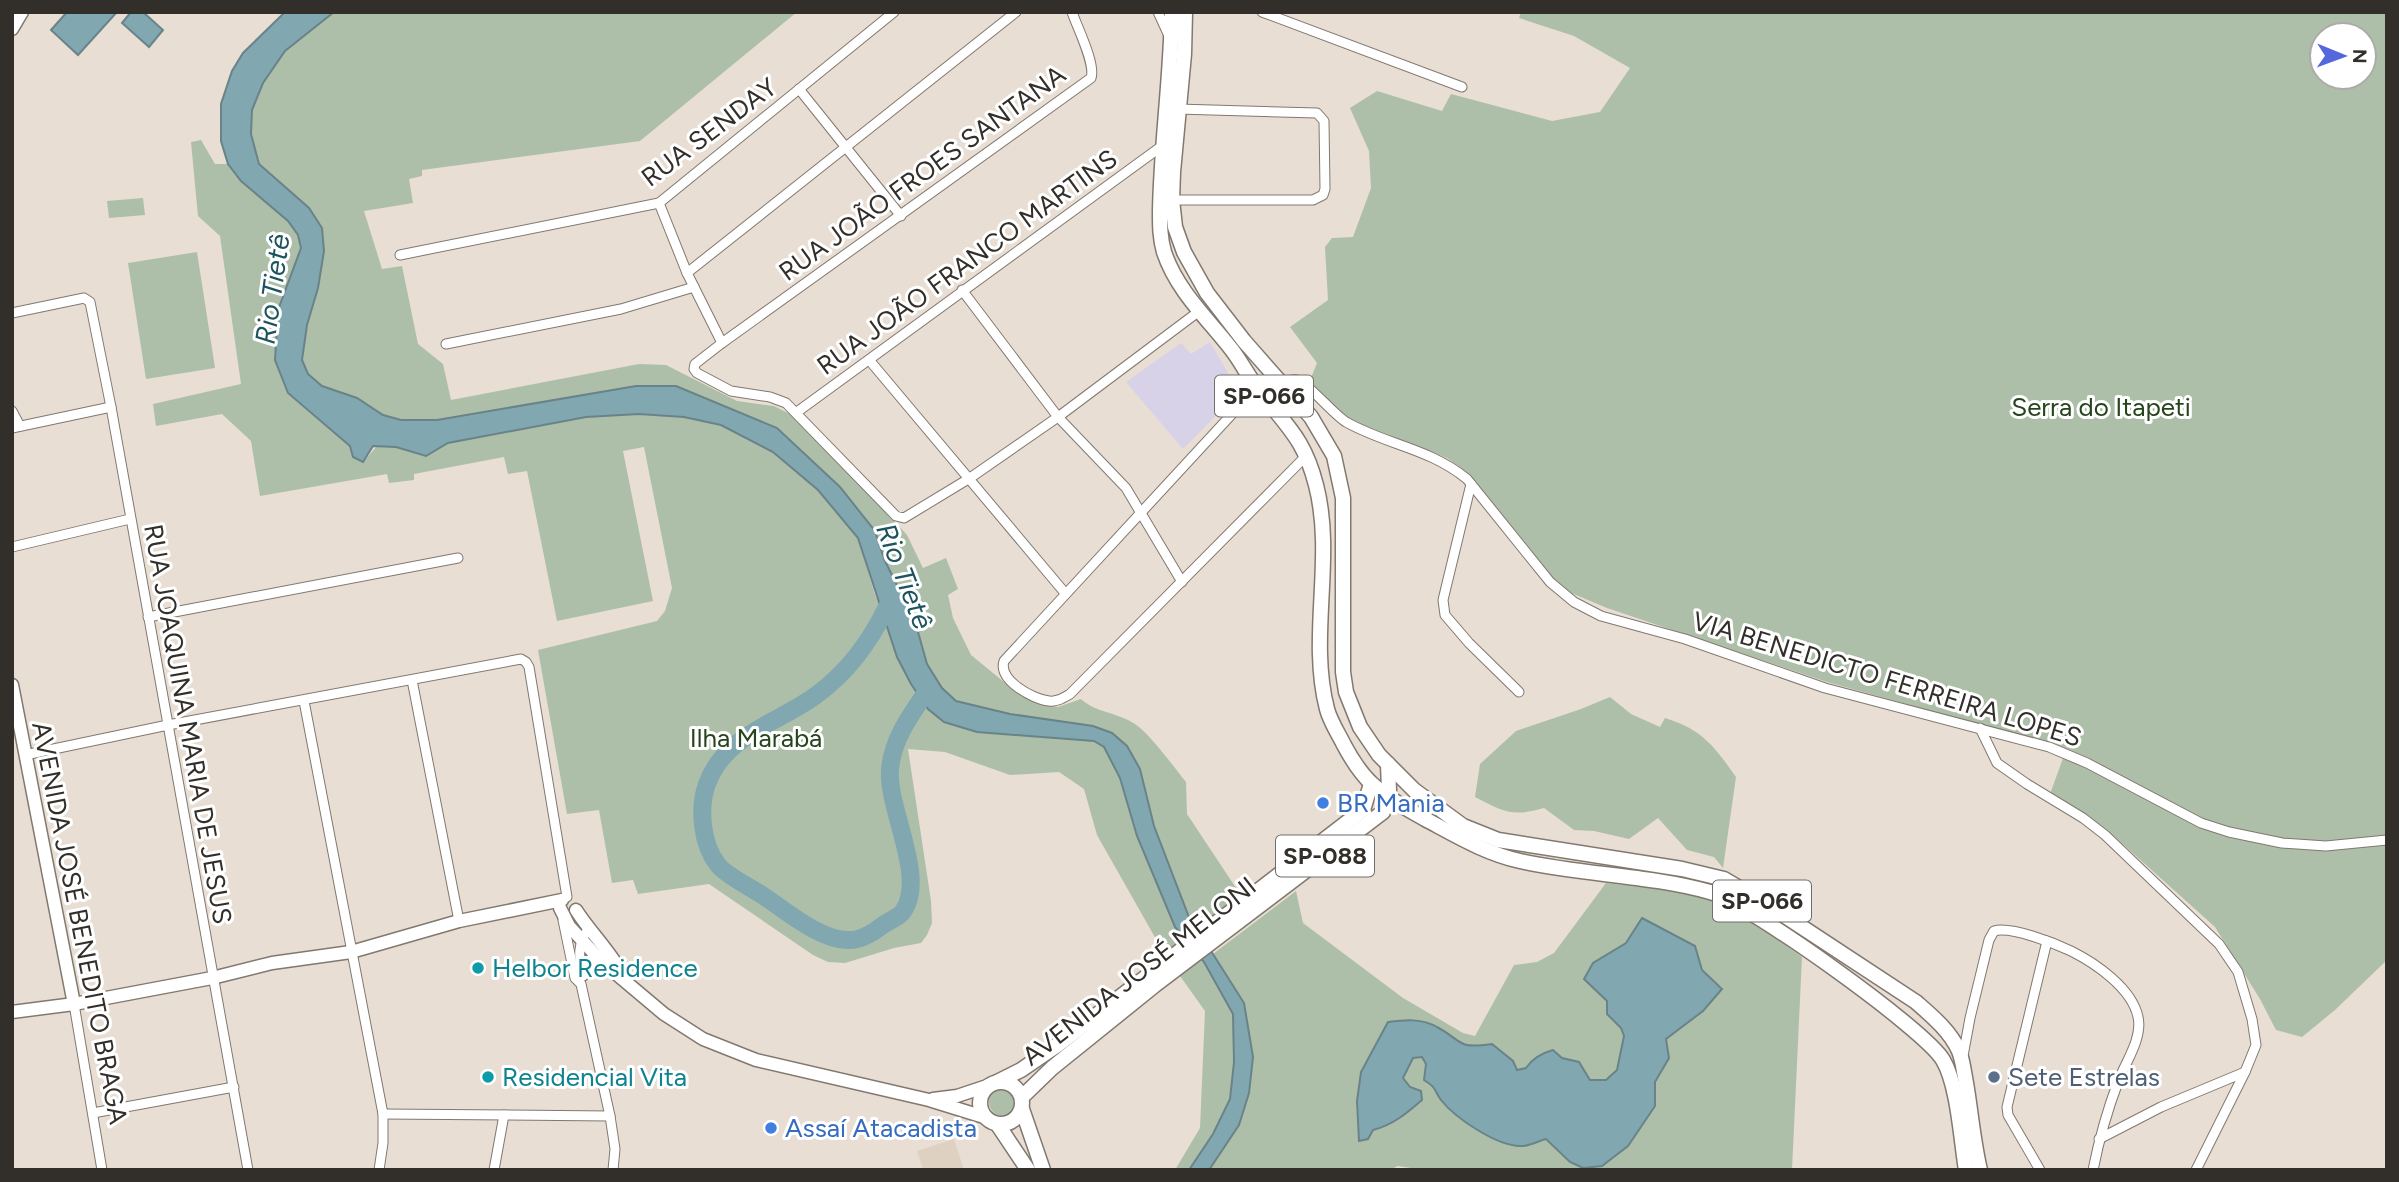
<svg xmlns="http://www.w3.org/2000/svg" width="2399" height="1182" font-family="Figtree,sans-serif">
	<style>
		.built { fill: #dfd1c1 }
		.education { fill: #d7d2e8 }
		.green { fill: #aebfa9; fill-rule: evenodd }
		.water { fill: #81a8b1; stroke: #698388; stroke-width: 2 }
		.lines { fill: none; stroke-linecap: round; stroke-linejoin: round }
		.river { stroke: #81a8b1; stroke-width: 18 }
		.street-casing { stroke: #81786f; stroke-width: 11 }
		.secondary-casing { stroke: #81786f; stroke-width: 15 }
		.primary-casing { stroke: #81786f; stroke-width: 17 }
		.street { stroke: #fff; stroke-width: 9 }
		.secondary { stroke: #fff; stroke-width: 12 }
		.primary { stroke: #fff; stroke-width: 14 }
		.shop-dot { fill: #3f7fe0; stroke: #fff; stroke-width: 2.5 }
		.culture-dot { fill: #0f9aa8; stroke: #fff; stroke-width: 2.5 }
		.service-dot { fill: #5c6f8a; stroke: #fff; stroke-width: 2.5 }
		.labels { text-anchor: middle; stroke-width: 6; stroke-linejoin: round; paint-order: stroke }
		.shield { fill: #fff; stroke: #706d6a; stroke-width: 2 }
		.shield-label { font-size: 24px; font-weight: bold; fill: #322e2a }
		.street-label { font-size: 26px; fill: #322e2a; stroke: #fff }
		.park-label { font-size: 26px; fill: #27451d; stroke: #fff }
		.shop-label { font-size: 26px; fill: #366cbe; stroke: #fff; text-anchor: start }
		.culture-label { font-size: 26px; fill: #0d838f; stroke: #fff; text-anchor: start }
		.service-label { font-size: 26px; fill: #4e5e75; stroke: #fff; text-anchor: start }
		.water-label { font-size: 28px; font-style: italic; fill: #1c535e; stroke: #fff }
	</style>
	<rect width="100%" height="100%" fill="#e8ded3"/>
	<polygon class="built" points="954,1139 964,1170 923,1170 917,1151"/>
	<polygon class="education" points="1210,342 1239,392 1183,449 1126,382 1181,343 1191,354"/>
	<g class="green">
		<path d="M334,12h463l-157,129 -218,29v6l-13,3 4,24 -49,8 18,58 20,-3 16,78 25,20 8,36 188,-36 27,1 71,36 37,5 24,12 109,117 16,33 23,-10 12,31 -10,6 5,23 18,37 50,41 37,11 23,-8c15,14 36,13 54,25 16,11 38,42 51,58l1,32 55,83 -45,35 -5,-7 -38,-99 -14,-57 -13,-23 -171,-45 -14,-13 -15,-24 -12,-43 -30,-60 -10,-30 -98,-103 -101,-42h-40l-199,34h-36l-18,-5 -26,-17 -35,-12 -14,-12 -6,-13 5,-36 11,-37 6,-37 -2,-23 -13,-20 -50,-44 -8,-30 1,-24 11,-27 22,-32z"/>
		<path d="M1521,12h866v948l-52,50 -33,27 -26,-7 -16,-31 -45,-72 -109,-98 -56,-35 16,-44 -22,-8 -217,-60 -220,-74 -43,-18 -19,-18 -76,-98 -22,-16 -106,-42 -32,-33 8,-20 -27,-36 38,-27 -3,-53 7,-9 21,-1 18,-49 -2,-37 -19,-43 27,-17 65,20 9,-17 101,27 48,-9 30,-44 -56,-32 -55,-18zM2322,35h42v42h-42z"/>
		<polygon points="201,140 215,164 228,164 241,181 288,221 298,235 301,248 278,310 288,393 350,446 353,457 363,462 377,446 396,447 426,456 448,443 586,417 638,414 684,417 721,425 773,452 818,490 858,538 875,595 928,709 1094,741 1104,747 1120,778 1137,836 1175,927 1204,962 1233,1014 1234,1062 1230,1099 1213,1134 1189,1170 1175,1170 1200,1128 1205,1011 1165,955 1097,835 1084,789 1059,772 1010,775 945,752 908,749 931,901 932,923 927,935 921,943 894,948 845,963 828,962 813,955 709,884 638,894 633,880 612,883 599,810 567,814 538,650 657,621 665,611 672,588 644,447 623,451 653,601 557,621 527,471 508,474 504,457 414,474 414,480 389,483 387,474 260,496 251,441 222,414 156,426 153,404 241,384 220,236 198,216 191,142"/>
		<polygon points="143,198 145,215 109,218 107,201"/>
		<polygon points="197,252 215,368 146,379 128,263"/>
		<path d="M1610,697l21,17 29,13 5,-9c38,12 49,28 71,59l-13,91 -9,-11 -27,-7 -29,-32 -29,21 -35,-8 -20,-1 -30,-22c-32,9 -40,4 -69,-11l5,-33 36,-33 65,-22z"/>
		<path d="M1606,883c35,4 75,5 108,17 31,11 61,39 88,57l-10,213h-368l-26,-4 -9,4h-180l30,-45 5,-122 -31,-49 83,-63 7,32 100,75 60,35 12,3 39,-71 23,-3 17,-9zM1642,918l53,28 7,24 20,18 -19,23 -37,28 3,19 -14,24v24l-85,56 -24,-23c-8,3 -18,7 -26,7 -23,0 -65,-28 -79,-46 -7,-11 -4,-12 -17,-20l2,-16 -4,-7 -9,1 -10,21 7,8 11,4 1,9c-15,13 -29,25 -49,30l-16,-29 4,-29 27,-50 48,4 24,18 11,3 21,-3 24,26 11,-2 26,-18 9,8 17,4 11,17 16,1 11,-10 7,-34 -3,-8 -14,-14v-13l-9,-11 -5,-27 33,-20z"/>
		<circle cx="1003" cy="1102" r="14"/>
	</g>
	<g class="water">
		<polygon points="67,12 117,12 78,55 51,30"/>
		<polygon points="131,12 143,12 163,30 149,47 122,23"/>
		<polygon points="285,12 334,12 285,51 263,83 252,110 251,134 259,164 309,208 322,228 324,251 318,288 307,325 302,360 308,374 322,386 357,398 383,415 401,420 437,420 636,386 676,386 777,428 840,487 875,531 885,561 915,621 927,664 942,688 956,701 1010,714 1093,726 1112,733 1127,746 1140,769 1154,826 1192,925 1213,954 1244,1003 1253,1057 1249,1093 1239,1125 1209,1170 1189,1170 1213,1134 1230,1099 1234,1062 1233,1014 1204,962 1175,927 1137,836 1120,778 1104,747 1094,741 977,732 944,722 928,709 911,684 897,657 858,538 818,490 773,452 721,425 684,417 639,414 586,417 448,443 426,456 396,447 373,446 363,462 353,457 350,446 288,393 275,360 278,310 301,248 298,235 288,221 241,181 228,164 221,141 221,104 232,71 243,53"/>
		<path d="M1642,918l53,28 7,24 20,19 -19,22 -37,28 3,19 -14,24v24l-27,40 -26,20 -19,2 -13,-6 -24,-23c-8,2 -18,8 -26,7 -23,0 -65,-28 -79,-46 -8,-11 -3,-11 -17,-20l2,-16 -4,-7 -9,1 -10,20 7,9 11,4 1,9c-15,13 -29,25 -49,30l-5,9 -9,2 -2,-40 4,-29 27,-50c16,-2 34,-4 49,5 28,15 18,22 55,17l21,17 4,9 9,-2c6,-9 16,-15 27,-18l9,8 17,4 11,18h16l11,-10 7,-34 -3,-8 -14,-14v-13l-23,-22 9,-16 33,-20z"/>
	</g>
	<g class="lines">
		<path class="river" d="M887,607c-18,36 -39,65 -72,89 -39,28 -90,39 -108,88 -9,25 -5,61 11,81 9,11 32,22 44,30 23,15 60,47 88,45 12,0 24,-8 33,-15 6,-4 18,-9 21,-15 22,-34 -17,-102 -14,-140 2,-29 19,-53 35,-76"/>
		<defs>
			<g id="street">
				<path d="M1072,12c5,15 24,52 19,66l-369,265 -27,21 -1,5 3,4 34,18 39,6 16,6 110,113 8,2 66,-40 88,-61 140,-105"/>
				<polyline points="1158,12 1169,36"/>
				<polyline points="1262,12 1462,87"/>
				<polyline points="799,89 901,216"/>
				<polyline points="1172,200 1313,200 1323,195 1325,189 1324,121 1317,113 1177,109"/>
				<polyline points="659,203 687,273 722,343"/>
				<polyline points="400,255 659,203 894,12"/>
				<polyline points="687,273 1016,12"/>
				<polyline points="962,290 1058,417 1126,488 1182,582"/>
				<polyline points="12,313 84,298 90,302 111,407 248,1170"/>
				<polyline points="446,344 621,309 694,287"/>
				<polyline points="870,361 1065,593"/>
				<path d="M1281,384c5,-2 10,-5 16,-4 11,3 35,33 49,42 41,23 83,26 121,57l83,103 24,20 27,14 84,23 140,49 224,59 38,16 114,60 28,9 53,11 44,3 61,-6"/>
				<path d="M1256,388l-252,273c-6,19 28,38 45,40 8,1 14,-3 21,-7l237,-239"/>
				<polyline points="12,411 20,426"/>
				<polyline points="797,412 1162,146"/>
				<polyline points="12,428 111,407"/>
				<polyline points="1471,484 1443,600 1445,615 1469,643 1519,692"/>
				<polyline points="12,547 130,519"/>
				<polyline points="148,617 458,558"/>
				<polyline points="412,680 459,921"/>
				<polyline points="304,701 383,1114 383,1143 379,1170"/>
				<polyline points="1980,728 1997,763 2027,784 2083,818 2105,835 2219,944 2238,972 2252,1019 2256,1045 2245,1072 2196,1170"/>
				<polyline points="25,755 168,725 521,659 526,662 529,667 567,897"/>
				<polyline points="563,920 575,978 581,984 610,1116 615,1149 613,1170"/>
				<path d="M582,975c-3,-19 -5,-29 6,-46"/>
				<polyline points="74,1004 102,1170"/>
				<path d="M1963,1056l7,-38 19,-78 5,-9c17,-5 60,12 77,20 24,12 61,37 67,66 5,21 -13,46 -20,65 -11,29 -19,58 -25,88"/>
				<polyline points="93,1113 234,1087"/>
				<polyline points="383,1114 610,1116"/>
				<polyline points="2099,1139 2161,1107 2245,1072"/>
				<polyline points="494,1170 504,1115"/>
				<polyline points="2040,1170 2008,1115 2007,1107 2047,941"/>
			</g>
			<g id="secondary">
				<polyline points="12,29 22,12"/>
				<polyline points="12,685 74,1004"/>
				<polyline points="560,908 569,926 601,961 664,1014 703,1039 756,1060 929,1100 984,1117"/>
				<path d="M576,910c14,22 34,41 47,65"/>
				<polyline points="582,975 587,962 601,961"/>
				<polyline points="12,1012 74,1004 212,978 272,963 351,952 459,921 562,900"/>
				<polyline points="933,1099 957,1096 990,1085"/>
			</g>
			<g id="primary">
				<path d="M1172,12c-1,67 -11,133 -12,200 0,14 0,26 4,40 13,39 44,67 68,98 10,13 17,28 27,40 28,37 45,48 57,95 19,73 -8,151 11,224 3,12 11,24 17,36 7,13 16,28 28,39 15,14 35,25 53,35 32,17 60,34 95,42 63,14 129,14 190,31 36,10 215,137 233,168 15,25 18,80 23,110"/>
				<path d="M1185,12l-1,42 -11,118 -1,28 3,27 9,25 23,41 37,48 67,76 23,39 9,42v174l3,20 14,35 19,28 35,35 49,36 35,14 184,29 42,10 49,29 143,94c16,14 34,29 43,49 4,10 5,22 7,32 5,29 7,58 14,87"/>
				<circle cx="1001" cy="1103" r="21"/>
				<polyline points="997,1082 1021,1070 1059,1044 1363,810 1371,784"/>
				<polyline points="1022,1097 1052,1068 1155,985 1383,812 1389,790 1388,764"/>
				<polyline points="1022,1109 1043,1170"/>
				<polyline points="998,1125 1028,1170"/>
			</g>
		</defs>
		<use href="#street" class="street-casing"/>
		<use href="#secondary" class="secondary-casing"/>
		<use href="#primary" class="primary-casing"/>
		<use href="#street" class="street"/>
		<use href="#secondary" class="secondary"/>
		<use href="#primary" class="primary"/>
	</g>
	<g class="shop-dot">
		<circle cx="1323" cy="803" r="7"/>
		<circle cx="771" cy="1128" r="7"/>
	</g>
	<g class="culture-dot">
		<circle cx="478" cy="968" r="7"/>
		<circle cx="488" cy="1077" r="7"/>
	</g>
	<circle class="service-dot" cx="1994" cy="1077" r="7"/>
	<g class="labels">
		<g class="shield">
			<rect x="1215" y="375.5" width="98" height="41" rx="5"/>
			<rect x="1276" y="835.5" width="98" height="41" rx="5"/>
			<rect x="1713" y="880.5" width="98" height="41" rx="5"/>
		</g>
		<g class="shield-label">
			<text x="1264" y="404">SP-066</text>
			<text x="1325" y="864">SP-088</text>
			<text x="1762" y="909">SP-066</text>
		</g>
		<g class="street-label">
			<text transform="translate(709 132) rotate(-37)" y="9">RUA SENDAY</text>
			<text transform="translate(922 173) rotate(-36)" y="9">RUA JOÃO FROES SANTANA</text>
			<text transform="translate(967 262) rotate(-36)" y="9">RUA JOÃO FRANCO MARTINS</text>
			<text transform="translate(1887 679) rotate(17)" y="9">VIA BENEDICTO FERREIRA LOPES</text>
			<text transform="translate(188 724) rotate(80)" y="9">RUA JOAQUINA MARIA DE JESUS</text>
			<text transform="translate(80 923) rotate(79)" y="9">AVENIDA JOSÉ BENEDITO BRAGA</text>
			<text transform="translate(1139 971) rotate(-38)" y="9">AVENIDA JOSÉ MELONI</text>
		</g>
		<g class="park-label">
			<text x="2101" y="416">Serra do Itapeti</text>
			<text x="756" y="747">Ilha Marabá</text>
		</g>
		<g class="shop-label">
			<text x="1337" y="812">BR Mania</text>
			<text x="785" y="1137">Assaí Atacadista</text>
		</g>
		<g class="culture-label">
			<text x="492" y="977">Helbor Residence</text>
			<text x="502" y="1086">Residencial Vita</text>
		</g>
		<g class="service-label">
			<text x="2008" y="1086">Sete Estrelas</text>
		</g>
		<g class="water-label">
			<text transform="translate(272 289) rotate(-82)" y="10">Rio Tietê</text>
			<text transform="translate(905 576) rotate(69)" y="10">Rio Tietê</text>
		</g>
	</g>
	<rect width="2399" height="1182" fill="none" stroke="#322e2a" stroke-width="28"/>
	<g transform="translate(2343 56) rotate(91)"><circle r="33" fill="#ffffff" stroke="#adabaa" stroke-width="2"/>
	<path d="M0-5L12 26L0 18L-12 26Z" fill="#5467dd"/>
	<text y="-10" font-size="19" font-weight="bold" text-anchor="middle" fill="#322e2a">N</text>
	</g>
</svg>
